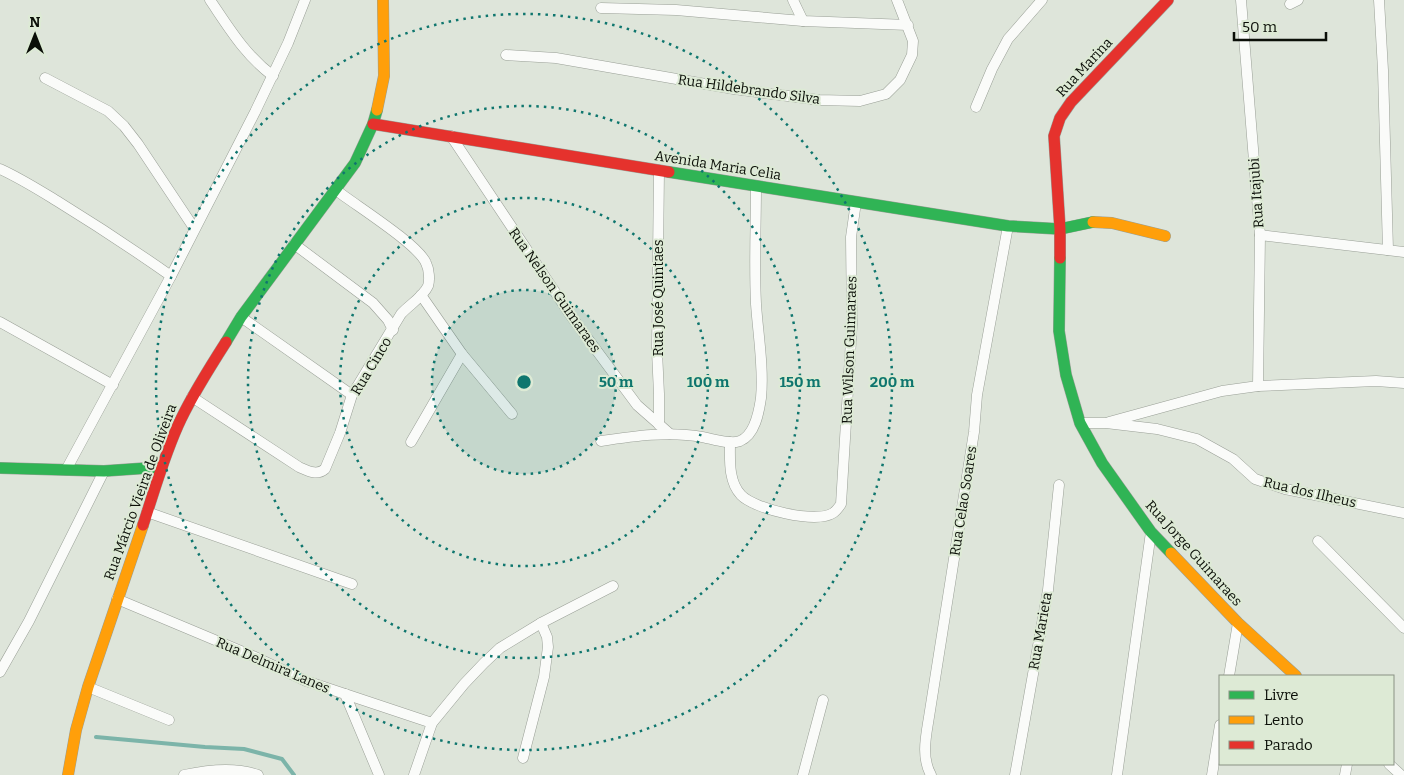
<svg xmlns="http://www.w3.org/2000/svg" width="1404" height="775" font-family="Bitter,serif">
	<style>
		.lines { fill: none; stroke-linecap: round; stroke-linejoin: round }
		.stream { stroke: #7cb4a9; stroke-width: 4 }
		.street-casing { stroke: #999f96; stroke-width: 11 }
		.fast-casing { stroke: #999f96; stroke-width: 12 }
		.slow-casing { stroke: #999f96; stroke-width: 12 }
		.jam-casing { stroke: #999f96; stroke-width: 12 }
		.street { stroke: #fafbf9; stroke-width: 10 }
		.fast { stroke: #30b455; stroke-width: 11 }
		.slow { stroke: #ff9f0a; stroke-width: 11 }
		.jam { stroke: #e5322d; stroke-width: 11 }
		.ring { fill: none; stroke: #0f766e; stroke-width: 2.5; stroke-dasharray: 2.5 5 }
		.labels { text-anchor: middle; stroke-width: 4; stroke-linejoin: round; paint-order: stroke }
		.street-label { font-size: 14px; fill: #0b0f08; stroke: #ddead5 }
		.centre { fill: #0f766e; stroke: #ddead5; stroke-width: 2.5 }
		.ring-label { font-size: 15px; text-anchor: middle; font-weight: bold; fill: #0f766e; stroke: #ddead5; stroke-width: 4; stroke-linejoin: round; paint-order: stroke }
	</style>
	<rect width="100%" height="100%" fill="#dee5da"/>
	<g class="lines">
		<polyline class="stream" points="96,737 205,747 244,749 282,759 294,775"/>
		<defs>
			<g id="street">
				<path d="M210,0c19,28 35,55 63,76"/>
				<polyline points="793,0 803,21"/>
				<polyline points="1241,0 1260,235 1258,386"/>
				<polyline points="1379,0 1383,70 1388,250"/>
				<polyline points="1290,4 1298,0"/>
				<polyline points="601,8 676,10 803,21 908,25"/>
				<polyline points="506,55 556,58 734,89 819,100 860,101 886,94 900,80 912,55 913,41 897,0"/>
				<polyline points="45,78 108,111 124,126 138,144 194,228"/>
				<polyline points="976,107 992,69 1008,39 1042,0"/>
				<polyline points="451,136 571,316 637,405 670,434"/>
				<path d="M0,169c20,9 39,21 57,32 39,24 77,49 114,75"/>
				<polyline points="1260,235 1404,252"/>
				<polyline points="294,244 373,303 388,320 393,330"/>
				<polyline points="421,295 462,354 512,414"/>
				<polyline points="241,317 352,395"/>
				<polyline points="0,322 113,385"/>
				<path d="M192,397l107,70c9,4 18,9 26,2l15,-36 12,-38 49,-81c8,-9 22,-17 27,-28 2,-6 1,-17 -2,-23 -8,-19 -71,-58 -90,-73"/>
				<polyline points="1109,422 1222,391 1258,386 1376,381 1404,383"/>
				<polyline points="1080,423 1106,423 1157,429 1197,439 1233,459 1255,479 1285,489 1404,513"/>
				<polyline points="659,425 659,394 657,351 659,170"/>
				<path d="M601,441c33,-5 68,-10 101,-4 11,2 27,8 38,4 15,-6 19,-29 21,-43 3,-30 -3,-64 -5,-94 -2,-39 0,-79 0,-118"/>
				<polyline points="411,442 462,354"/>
				<path d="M730,442c0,17 -2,39 11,53 13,14 75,29 92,18 3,-2 6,-6 8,-9l11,-180 -1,-87 5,-35"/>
				<polyline points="66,470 171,276 255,112 288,43 305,0"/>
				<polyline points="147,512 352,584"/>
				<polyline points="1318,541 1404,628"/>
				<polyline points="117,599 253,656 306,681 432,723"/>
				<polyline points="0,672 29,621 104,471"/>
				<polyline points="1229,676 1238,623"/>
				<polyline points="88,687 169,720"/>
				<polyline points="345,694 379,775"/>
				<polyline points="523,758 544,677 548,647 547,637 541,623"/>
				<polyline points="1389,764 1401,775"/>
				<path d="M184,775c23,-5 52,-8 74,0"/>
				<polyline points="414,775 432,723 464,684 484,663 500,648 541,623 613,586"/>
				<polyline points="803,775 823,700"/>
				<path d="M931,775c-10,-18 -5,-39 -2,-58l45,-285 3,-37 31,-169"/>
				<polyline points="1015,775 1048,590 1059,485"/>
				<polyline points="1117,775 1151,532"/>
				<polyline points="1212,775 1220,725"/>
				<polyline points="1345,775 1347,764"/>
			</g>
			<g id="fast">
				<polyline points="669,172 1008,226 1060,229 1093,222"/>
				<polyline points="1060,258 1059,331 1066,375 1080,423 1102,463 1151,532 1171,553"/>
				<polyline points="226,342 241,317 355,163 373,124 377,110"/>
				<polyline points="0,468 104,471 162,467"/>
			</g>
			<g id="slow">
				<polyline points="377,110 384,76 383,0"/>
				<polyline points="1093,222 1112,223 1165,236"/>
				<polyline points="1171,553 1238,623 1296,676"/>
				<polyline points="68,775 76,730 88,687 143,525"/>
			</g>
			<g id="jam">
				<polyline points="373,124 669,172"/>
				<polyline points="1060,258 1060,229 1054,136 1060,118 1071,102 1168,0"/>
				<path d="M143,525c12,-36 22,-73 38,-106 13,-27 29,-52 45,-77"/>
			</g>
		</defs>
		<use href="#street" class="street-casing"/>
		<use href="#fast" class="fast-casing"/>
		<use href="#slow" class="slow-casing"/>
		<use href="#jam" class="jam-casing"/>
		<use href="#street" class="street"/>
		<use href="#fast" class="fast"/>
		<use href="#slow" class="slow"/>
		<use href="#jam" class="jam"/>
	</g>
	<circle cx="524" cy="382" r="92" fill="#0f766e" fill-opacity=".12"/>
	<g class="ring">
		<circle cx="524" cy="382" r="92"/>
		<circle cx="524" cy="382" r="184"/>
		<circle cx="524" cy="382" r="276"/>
		<circle cx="524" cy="382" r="368"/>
	</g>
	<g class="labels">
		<g class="street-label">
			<text transform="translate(1084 67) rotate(-47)" y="5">Rua Marina</text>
			<text transform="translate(749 89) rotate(8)" y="5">Rua Hildebrando Silva</text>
			<text transform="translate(718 165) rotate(9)" y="5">Avenida Maria Celia</text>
			<text transform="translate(1256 193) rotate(-94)" y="5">Rua Itajubi</text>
			<text transform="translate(555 290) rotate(55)" y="5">Rua Nelson Guimaraes</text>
			<text transform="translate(658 298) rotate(-90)" y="5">Rua José Quintaes</text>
			<text transform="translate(849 350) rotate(-88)" y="5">Rua Wilson Guimaraes</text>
			<text transform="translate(371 366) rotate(-59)" y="5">Rua Cinco</text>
			<text transform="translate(140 492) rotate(-70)" y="5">Rua Márcio Vieira de Oliveira</text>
			<text transform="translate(1310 492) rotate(13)" y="5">Rua dos Ilheus</text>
			<text transform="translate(963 501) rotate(-81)" y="5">Rua Celao Soares</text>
			<text transform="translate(1194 553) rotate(48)" y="5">Rua Jorge Guimaraes</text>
			<text transform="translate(1040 631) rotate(-80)" y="5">Rua Marieta</text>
			<text transform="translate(273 665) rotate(23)" y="5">Rua Delmira Lanes</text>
		</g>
	</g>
	<circle cx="524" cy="382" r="8" class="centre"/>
	<g class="ring-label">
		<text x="616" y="387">50 m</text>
		<text x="708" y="387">100 m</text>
		<text x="800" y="387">150 m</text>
		<text x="892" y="387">200 m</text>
	</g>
	<rect x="1219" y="675" width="175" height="90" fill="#ddead5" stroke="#899283"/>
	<rect x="1229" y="691" width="25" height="8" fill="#30b455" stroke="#899283"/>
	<text x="1264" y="700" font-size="15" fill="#0b0f08">Livre</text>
	<rect x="1229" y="716" width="25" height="8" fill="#ff9f0a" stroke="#899283"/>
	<text x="1264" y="725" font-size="15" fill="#0b0f08">Lento</text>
	<rect x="1229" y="741" width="25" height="8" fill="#e5322d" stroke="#899283"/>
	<text x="1264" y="750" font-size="15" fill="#0b0f08">Parado</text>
	<g transform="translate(35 35)" stroke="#ddead5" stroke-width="4" paint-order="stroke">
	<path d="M0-4L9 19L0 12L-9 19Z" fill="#0b0f08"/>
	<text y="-8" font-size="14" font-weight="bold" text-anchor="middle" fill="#0b0f08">N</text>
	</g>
	<path d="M1234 32v8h92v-8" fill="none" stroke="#0b0f08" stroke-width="2.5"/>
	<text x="1242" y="32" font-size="15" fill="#0b0f08" stroke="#ddead5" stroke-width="4" paint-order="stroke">50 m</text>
</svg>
